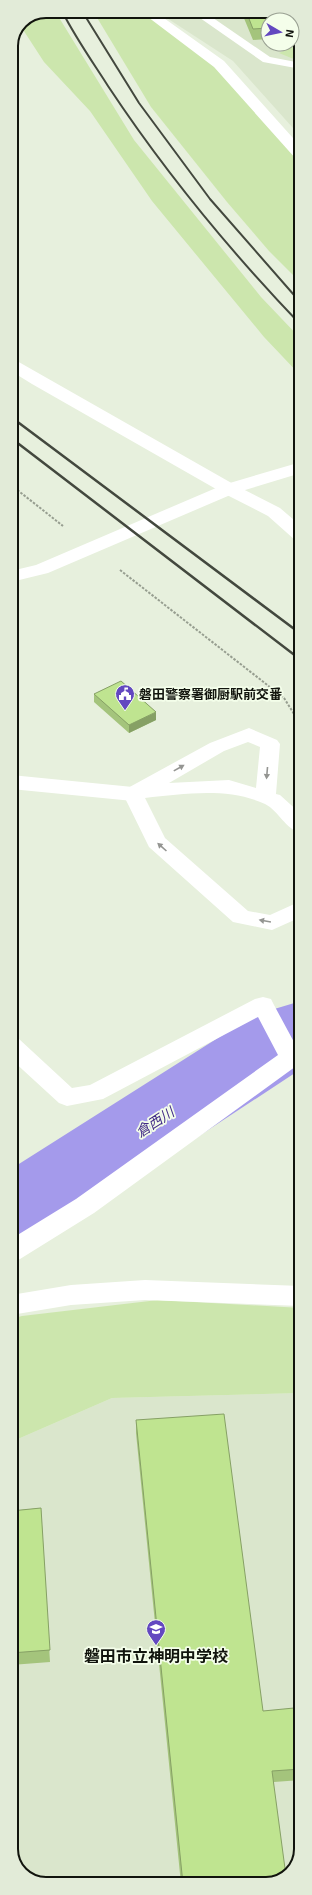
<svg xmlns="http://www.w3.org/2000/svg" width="312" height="1895" font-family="'Exo 2','Noto Sans JP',sans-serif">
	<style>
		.built { fill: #dae6cc }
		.green { fill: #cce6ad }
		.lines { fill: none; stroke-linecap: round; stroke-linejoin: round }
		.river { fill: #a49aeb; fill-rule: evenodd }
		.path { stroke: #979e90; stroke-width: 2; stroke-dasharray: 2.5 1.5; stroke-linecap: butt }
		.lane { fill: #fff; fill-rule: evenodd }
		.street { fill: #fff; fill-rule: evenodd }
		.secondary { fill: #fff; fill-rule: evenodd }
		.rail-far1 { stroke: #43483e; stroke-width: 2 }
		.rail { stroke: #43483e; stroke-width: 2.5 }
		.wall { fill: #a4c47c }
		.shaded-wall { fill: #86a065 }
		.building { fill: #bfe490; stroke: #86a065 }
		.oneway { fill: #949592 }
		.labels { text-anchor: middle; stroke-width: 3.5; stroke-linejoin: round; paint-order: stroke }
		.poi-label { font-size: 13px; font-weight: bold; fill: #11140d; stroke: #f4feea; text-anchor: start }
		.water-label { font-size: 14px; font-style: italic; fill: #422b87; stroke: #f4feea }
		.near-poi-label { font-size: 16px; font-weight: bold; fill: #11140d; stroke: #f4feea }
		.rim { fill: none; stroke: #11140d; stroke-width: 2 }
	</style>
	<rect width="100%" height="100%" fill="#e7f0dd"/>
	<g class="built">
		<polygon points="156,11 271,11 268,20 268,44 292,44 292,24 301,41 301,137 233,61"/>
		<polygon points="301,1393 301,1849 292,1872 271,1884 41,1884 21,1874 11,1854 11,1442 112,1398"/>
	</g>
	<g class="green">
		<polygon points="46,11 55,11 134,140 261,297 301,339 301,376 264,337 152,201 90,111 44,62 20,25 21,21"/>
		<polygon points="93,11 146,11 219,64 301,158 301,283 269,251 227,202 151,107"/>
		<polygon points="301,43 301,62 279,53 300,43"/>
		<polygon points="158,1300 301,1308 301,1393 112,1398 11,1442 11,1319 22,1316"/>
	</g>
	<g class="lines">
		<polygon class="river" points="301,1001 301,1069 129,1182 43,1241 11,1252 11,1169 232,1029 271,1010"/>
		<g class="path">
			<polyline points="11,485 63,526"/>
			<polyline points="120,570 284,698 301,725"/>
		</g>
		<polygon class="lane" points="190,11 203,11 270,57 301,63 301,69 263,62"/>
		<g class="street">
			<polygon points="140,11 154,11 224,61 301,147 301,160 296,159 214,67"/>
			<polygon points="11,359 17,361 235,485 280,508 301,526 301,541 295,540 268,516 223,493 32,384 11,371"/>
			<path d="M249,728l28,12 3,4 -4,50 4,1 21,19v19c-16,-4 -22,-22 -36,-29 -37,-17 -81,-10 -120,-6l20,40 83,73 22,4 31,-14v16l-29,13 -39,-8 -84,-75 -26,-53 3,-5 84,-46zM248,742l12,5 -4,41 -27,-8 -60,3 55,-32z"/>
			<polygon points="263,997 271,999 274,1005 301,1055 299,1064 94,1213 20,1259 11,1262 11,1239 76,1199 278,1055 258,1017 103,1099 67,1106 59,1103 11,1059 11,1037 19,1039 72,1088 90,1085 255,999"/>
		</g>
		<g class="secondary">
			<polygon points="301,462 301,473 235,493 48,573 11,582 11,571 36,565 223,485"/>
			<polygon points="11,775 133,787 140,789 143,794 140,799 133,801 11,789"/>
			<polygon points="145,1280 301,1286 301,1306 145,1300 71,1305 11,1315 11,1295 71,1285"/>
		</g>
		<g class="rail-far1">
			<path d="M62,11c13,26 30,50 46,75 57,86 122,165 193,239"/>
			<polyline points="82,11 139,103 210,199 301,303"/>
		</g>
		<g class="rail">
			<polyline points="11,417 301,634"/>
			<polyline points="11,438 301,660"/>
		</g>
	</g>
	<g class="wall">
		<polygon points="241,11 271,11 268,20 268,39 253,40"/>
		<polygon points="292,24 299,37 292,37"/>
		<polygon points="94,694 156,720 129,733 94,702"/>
		<polygon points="300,759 301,759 301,774 299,772"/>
		<polygon points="136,1420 263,1711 301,1760 301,1780 274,1782 271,1884 181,1884 136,1433"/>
		<polygon points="41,1508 50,1662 11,1665 11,1511"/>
	</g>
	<polygon class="shaded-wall" points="156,712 156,720 129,733 129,725"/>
	<g class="building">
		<polygon points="246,11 271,11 289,20 268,20 268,28 253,29"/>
		<polygon points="121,681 156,712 129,725 94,694"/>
		<polygon points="224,1414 263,1711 294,1708 301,1760 301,1769 272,1771 286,1876 271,1884 183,1884 136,1420"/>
		<polygon points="41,1508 50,1650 11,1653 11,1511"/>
	</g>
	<defs><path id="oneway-solid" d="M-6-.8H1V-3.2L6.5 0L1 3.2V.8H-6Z"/></defs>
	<g class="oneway">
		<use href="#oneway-solid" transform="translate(179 768) rotate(-29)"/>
		<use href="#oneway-solid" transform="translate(267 773) rotate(95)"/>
		<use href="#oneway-solid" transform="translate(162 847) rotate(-138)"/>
		<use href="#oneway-solid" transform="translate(265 921) rotate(-170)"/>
	</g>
	<defs>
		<symbol id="civic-pin" viewBox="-11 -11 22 30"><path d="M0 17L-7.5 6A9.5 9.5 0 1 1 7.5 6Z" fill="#6348c0" stroke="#f4feea"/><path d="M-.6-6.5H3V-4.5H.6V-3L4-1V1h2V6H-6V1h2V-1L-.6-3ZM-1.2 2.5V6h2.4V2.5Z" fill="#fff"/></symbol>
		<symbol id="school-pin" viewBox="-11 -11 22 30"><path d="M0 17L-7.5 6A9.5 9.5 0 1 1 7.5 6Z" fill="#6348c0" stroke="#f4feea"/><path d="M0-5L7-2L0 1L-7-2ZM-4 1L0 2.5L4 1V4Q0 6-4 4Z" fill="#fff"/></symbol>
	</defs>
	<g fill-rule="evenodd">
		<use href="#civic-pin" x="114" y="683" width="22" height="30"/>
		<use href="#school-pin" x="145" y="1618" width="22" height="30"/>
	</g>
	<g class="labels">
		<g class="poi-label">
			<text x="139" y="699">磐田警察署御厨駅前交番</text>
		</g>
		<g class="water-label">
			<text transform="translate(155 1122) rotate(-33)" y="5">倉西川</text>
		</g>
		<g class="near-poi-label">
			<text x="156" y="1662">磐田市立神明中学校</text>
		</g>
	</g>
	<path d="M0 0H312V1895H0ZM46 18H266A28 28 0 0 1 294 46V1849A28 28 0 0 1 266 1877H46A28 28 0 0 1 18 1849V46A28 28 0 0 1 46 18Z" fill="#e2ebd8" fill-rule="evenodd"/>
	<path class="rim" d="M46 18H266A28 28 0 0 1 294 46V1849A28 28 0 0 1 266 1877H46A28 28 0 0 1 18 1849V46A28 28 0 0 1 46 18Z"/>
	<g transform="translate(280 32) rotate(99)"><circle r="19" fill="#f4feea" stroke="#99a092"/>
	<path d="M0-3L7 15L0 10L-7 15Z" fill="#6348c0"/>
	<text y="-6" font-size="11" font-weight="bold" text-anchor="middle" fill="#11140d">N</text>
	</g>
</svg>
